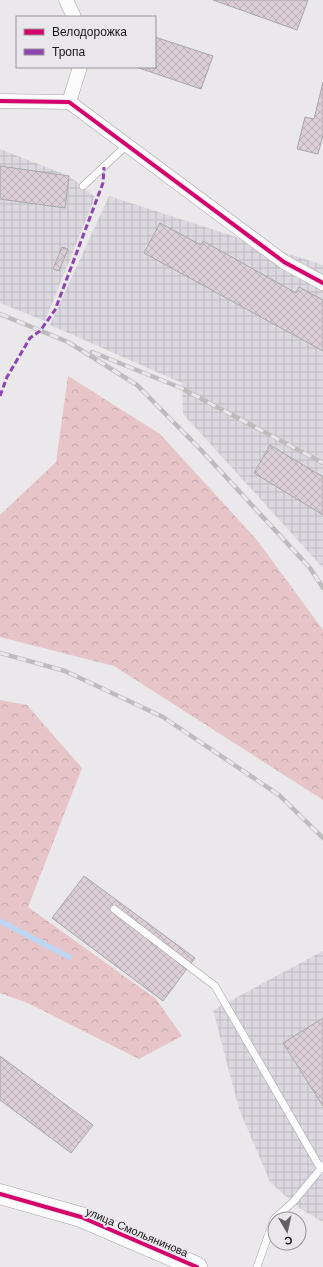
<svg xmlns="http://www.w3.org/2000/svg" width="323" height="1267" font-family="'Work Sans',sans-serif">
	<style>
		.industrial { fill: url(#industrial-grid) }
		.forest { fill: url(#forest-crowns) }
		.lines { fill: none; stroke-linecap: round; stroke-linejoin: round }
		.stream { stroke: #bdd6f3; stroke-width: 5.5 }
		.building { fill: url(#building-cross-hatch); stroke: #a8a7a8 }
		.lane-casing { stroke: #a5a3a6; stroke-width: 8 }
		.street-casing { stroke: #a5a3a6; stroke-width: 15 }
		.secondary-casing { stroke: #a5a3a6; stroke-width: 21 }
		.lane { stroke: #fcfcfc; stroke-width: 7 }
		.street { stroke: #fcfcfc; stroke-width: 14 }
		.secondary { stroke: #fcfcfc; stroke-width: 20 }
		.rail-casing { stroke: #bdbcbd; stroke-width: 4.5 }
		.rail { stroke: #eae7ec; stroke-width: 3; stroke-dasharray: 9; stroke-linecap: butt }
		.quiet { stroke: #8e44ad; stroke-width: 3; stroke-dasharray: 6 3; stroke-linecap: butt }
		.cycleway-casing { stroke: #eae7ec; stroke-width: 6 }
		.cycleway { stroke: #d6006c; stroke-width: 4 }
		.labels { text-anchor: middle; stroke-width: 4; stroke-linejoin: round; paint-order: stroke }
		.street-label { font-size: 11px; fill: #171618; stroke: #eae7ec }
	</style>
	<defs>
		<pattern id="industrial-grid" width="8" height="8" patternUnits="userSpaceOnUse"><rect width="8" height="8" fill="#dcd8e0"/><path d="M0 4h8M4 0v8" fill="none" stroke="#bcb9bf"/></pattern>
		<pattern id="forest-crowns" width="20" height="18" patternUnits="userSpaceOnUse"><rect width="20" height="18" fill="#e6c4c8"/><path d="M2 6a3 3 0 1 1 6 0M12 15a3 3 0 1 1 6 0" fill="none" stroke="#c5a8ab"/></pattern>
		<pattern id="building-cross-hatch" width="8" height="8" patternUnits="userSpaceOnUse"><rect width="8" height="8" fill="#dbced7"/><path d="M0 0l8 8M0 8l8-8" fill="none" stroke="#bbb0b8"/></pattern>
	</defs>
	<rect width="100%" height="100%" fill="#eae8eb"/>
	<g class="industrial">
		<polygon points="0,149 69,176 95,197 45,321 0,303"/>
		<polygon points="109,196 323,265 323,568 183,414 182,383 50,325"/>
		<polygon points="323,951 323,1222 299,1208 270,1182 239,1109 213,1010"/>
	</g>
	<g class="forest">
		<polygon points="68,376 160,434 257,540 323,630 323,800 114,666 0,637 0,515 56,462"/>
		<polygon points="0,700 27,705 82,768 28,907 156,999 182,1036 139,1059 30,1004 0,993"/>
	</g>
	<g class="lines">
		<polyline class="stream" points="0,921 69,957"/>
	</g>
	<g class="building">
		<polygon points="213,0 308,0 297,30"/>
		<polygon points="155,37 213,56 201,89 136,67 155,67"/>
		<polygon points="323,82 323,135 318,154 297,149 305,117 314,119"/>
		<polygon points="0,166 69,176 65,208 0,199"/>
		<polygon points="160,223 201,245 203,241 296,293 299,287 323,300 323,351 144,253"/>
		<polygon points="62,247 68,249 59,271 53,269"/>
		<polygon points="270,445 323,477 323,515 254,473"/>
		<polygon points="84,876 195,958 163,1001 52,918"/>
		<polygon points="323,1018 323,1106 283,1043"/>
		<polygon points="0,1056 93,1125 71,1153 0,1100"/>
	</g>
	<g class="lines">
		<defs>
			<g id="lane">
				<polyline points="83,186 127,145"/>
				<polyline points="114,909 215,986 321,1169"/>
				<polyline points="257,1267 274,1219 293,1202 323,1166"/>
			</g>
			<g id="street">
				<polyline points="66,0 74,17"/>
				<polyline points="0,101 69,102 284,262 323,283"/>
				<polyline points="69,102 80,67"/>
			</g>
			<polyline id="secondary" points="0,1194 81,1217 197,1267"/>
		</defs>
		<use href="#lane" class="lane-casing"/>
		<use href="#street" class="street-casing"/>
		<use href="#secondary" class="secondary-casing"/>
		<use href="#lane" class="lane"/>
		<use href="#street" class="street"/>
		<use href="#secondary" class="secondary"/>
		<defs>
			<g id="rail">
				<polyline points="0,314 68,342 137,385 201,450 310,568 323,588"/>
				<polyline points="92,352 181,388 323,463"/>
				<polyline points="0,653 65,671 163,717 279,795 323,838"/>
			</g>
		</defs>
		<use href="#rail" class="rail-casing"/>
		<use href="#rail" class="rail"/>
		<polyline class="quiet" points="0,396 7,377 30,338 40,331 55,310 103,183 104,167"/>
		<defs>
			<g id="cycleway">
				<polyline points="0,101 69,102 284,262 323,283"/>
				<polyline points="0,1194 81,1217 197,1267"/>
			</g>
		</defs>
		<use href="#cycleway" class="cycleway-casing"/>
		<use href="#cycleway" class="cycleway"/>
	</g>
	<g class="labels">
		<g class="street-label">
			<text transform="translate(137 1232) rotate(23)" y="4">улица Смольянинова</text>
		</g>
	</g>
	<rect x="16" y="16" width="140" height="52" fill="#eae7ec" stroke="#969397"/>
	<rect x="24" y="29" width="20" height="6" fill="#d6006c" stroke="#969397"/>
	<text x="52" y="36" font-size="12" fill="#171618">Велодорожка</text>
	<rect x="24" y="49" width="20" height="6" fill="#8e44ad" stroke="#969397"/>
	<text x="52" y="56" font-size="12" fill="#171618">Тропа</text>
	<g transform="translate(287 1231) rotate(171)"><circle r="19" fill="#eae7ec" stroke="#969397"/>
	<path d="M0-3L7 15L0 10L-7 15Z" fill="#616062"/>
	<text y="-6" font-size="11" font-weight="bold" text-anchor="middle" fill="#171618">С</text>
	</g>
</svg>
